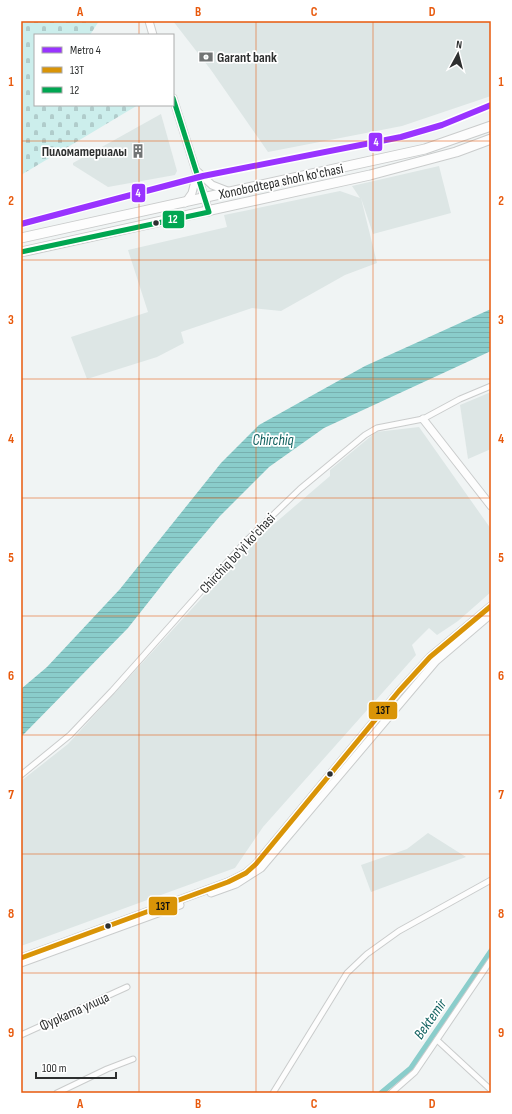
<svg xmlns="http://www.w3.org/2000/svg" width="512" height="1114" font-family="'Sofia Sans Condensed',sans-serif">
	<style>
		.built { fill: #dde6e5 }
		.cemetery { fill: url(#cemetery-stones) }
		.water { fill: url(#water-rules) }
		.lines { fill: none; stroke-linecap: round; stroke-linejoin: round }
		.canal { stroke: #8acdcb; stroke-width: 5.5 }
		.street-casing { stroke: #cacccc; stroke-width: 7 }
		.secondary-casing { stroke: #cacccc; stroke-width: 9 }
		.highway-casing { stroke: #cacccc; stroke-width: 11 }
		.street { stroke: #fdfdfd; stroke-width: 5 }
		.secondary { stroke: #fdfdfd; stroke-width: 7 }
		.highway { stroke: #fdfdfd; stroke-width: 9 }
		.bus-1-casing { stroke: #fff; stroke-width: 8 }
		.bus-2-casing { stroke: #fff; stroke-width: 8 }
		.bus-1 { stroke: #d99407; stroke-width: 5 }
		.bus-2 { stroke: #00a651; stroke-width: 5 }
		.metro-1-casing { stroke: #fff; stroke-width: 9 }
		.metro-1 { stroke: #93f; stroke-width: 6 }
		.grid { fill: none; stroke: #e8590c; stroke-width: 1; stroke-opacity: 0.55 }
		.bus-dot { fill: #2d2f2f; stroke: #fff; stroke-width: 1.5 }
		.labels { text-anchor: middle; stroke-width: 3.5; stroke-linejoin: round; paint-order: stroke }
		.poi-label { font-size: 14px; font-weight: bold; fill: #2d2f2f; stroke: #fff; text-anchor: start }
		.street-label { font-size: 14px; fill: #2d2f2f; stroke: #fff }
		.water-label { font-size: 15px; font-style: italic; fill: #0e5f5d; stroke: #fff }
		.line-badge { stroke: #fff; stroke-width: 1.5 }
		.badge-label { font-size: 11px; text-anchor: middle; font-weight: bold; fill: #fff }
		.pale-badge-label { font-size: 11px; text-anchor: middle; font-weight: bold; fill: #111 }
		.neatline { fill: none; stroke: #e8590c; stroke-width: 1.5 }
		.grid-label { font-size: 13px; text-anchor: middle; font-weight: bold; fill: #e8590c }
	</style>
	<defs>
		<pattern id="cemetery-stones" width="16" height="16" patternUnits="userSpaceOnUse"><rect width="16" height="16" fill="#cceeec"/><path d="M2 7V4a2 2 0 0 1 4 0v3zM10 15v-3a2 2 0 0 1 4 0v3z" fill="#b0cccb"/></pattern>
		<pattern id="water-rules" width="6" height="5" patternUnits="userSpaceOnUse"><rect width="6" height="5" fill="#8acdcb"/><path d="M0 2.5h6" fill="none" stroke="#77b0af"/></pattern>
	</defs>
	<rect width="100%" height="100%" fill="#f0f4f4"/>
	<g class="built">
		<polygon points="173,21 491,21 491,96 402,126 268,152 211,70"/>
		<polygon points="161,114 177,171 175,175 108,187 73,165 73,163"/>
		<polygon points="439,166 451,213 373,234 361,198 377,263 345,275 281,311 252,308 181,332 184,343 157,357 87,379 71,337 148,312 128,250 227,227 224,215 340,191 360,198 352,186"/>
		<polygon points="491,392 491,449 468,459 460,405"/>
		<polygon points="419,427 491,529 491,592 458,621 437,635 429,628 412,645 416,655 263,827 235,868 21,946 21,781 68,744 232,565 267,530 330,476 330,470 376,432"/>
		<polygon points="428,833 466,857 371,892 361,865 407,849"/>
	</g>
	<polygon class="cemetery" points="21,21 99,21 90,35 35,35 35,105 138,105 21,175"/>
	<polygon class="water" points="491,309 491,351 324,428 269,467 220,516 173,571 128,628 21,737 21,689 47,667 120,589 221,463 259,425 365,366"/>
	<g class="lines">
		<polyline class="canal" points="381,1093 411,1068 491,951"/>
		<defs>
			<g id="street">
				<polyline points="21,775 70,735 112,691 245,542 300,489 365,435 377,428 423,419 460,399 491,386"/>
				<polyline points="21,1035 127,987"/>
				<polyline points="437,1040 491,1090"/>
				<polyline points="57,1093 107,1069 133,1059"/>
				<polyline points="273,1093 347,973 367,954 399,931 491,880"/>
				<polyline points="391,1093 415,1072 491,960"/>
			</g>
			<g id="secondary">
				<polyline points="149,21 153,35"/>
				<polyline points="173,98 209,212"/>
				<polyline points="198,172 212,185 230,192"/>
				<polyline points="185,203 192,193 197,173"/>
				<polyline points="423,419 491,506"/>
				<polyline points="211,893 236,884 261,868 436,661 491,614"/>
				<polyline points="21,958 228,882 246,873 256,864 399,691 430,657 491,606"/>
				<polyline points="21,963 180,905"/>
			</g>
			<g id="highway">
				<polyline points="21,238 425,149 491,126"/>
				<polyline points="21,252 370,175 456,152 491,139"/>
			</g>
		</defs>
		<use href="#street" class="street-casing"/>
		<use href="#secondary" class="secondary-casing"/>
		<use href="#highway" class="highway-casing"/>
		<use href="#street" class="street"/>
		<use href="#secondary" class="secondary"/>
		<use href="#highway" class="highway"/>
		<defs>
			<polyline id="bus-1" points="21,958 228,882 246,873 256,864 399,691 430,657 491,606"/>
			<polyline id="bus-2" points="21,252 209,212 173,98"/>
		</defs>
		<use href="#bus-1" class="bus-1-casing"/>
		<use href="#bus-2" class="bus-2-casing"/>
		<use href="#bus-1" class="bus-1"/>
		<use href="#bus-2" class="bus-2"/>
		<defs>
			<polyline id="metro-1" points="21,224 203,176 401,137 442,125 491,105"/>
		</defs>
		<use href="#metro-1" class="metro-1-casing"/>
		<use href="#metro-1" class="metro-1"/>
	</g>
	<path class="grid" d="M139,21v14M256,21v1072M373,21v1072M139,105v988M21,141h470M21,260h470M21,379h470M21,498h470M21,616h470M21,735h470M21,854h470M21,973h470"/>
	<defs>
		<symbol id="bank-bare" viewBox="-9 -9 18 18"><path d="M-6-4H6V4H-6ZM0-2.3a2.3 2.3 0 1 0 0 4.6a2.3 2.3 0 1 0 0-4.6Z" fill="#717474" stroke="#fff" stroke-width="2.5" paint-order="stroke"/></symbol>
		<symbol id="building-bare" viewBox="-9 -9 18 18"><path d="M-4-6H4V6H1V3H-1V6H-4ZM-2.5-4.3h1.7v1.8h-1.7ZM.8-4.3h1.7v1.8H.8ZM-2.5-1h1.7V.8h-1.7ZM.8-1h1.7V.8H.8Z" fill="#717474" stroke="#fff" stroke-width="2.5" paint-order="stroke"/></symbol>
	</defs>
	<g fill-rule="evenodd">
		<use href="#bank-bare" x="196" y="47" width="20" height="20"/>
		<use href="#building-bare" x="128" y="141" width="20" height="20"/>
	</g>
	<g class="bus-dot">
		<circle cx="156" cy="223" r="3.5"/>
		<circle cx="330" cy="774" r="3.5"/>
		<circle cx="108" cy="926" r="3.5"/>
	</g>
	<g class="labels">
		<g class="poi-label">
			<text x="217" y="62">Garant bank</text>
			<text x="127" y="156" text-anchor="end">Пиломатериалы</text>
		</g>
		<g class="street-label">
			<text transform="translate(281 181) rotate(-12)" y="5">Xonobodtepa shoh ko'chasi</text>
			<text transform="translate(237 553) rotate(-47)" y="5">Chirchiq bo'yi ko'chasi</text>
			<text transform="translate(74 1011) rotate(-24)" y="5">Фурката улица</text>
		</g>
		<g class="water-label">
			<text x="273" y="445">Chirchiq</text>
			<text transform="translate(430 1019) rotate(-55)" y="5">Bektemir</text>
		</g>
	</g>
	<g class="line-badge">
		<rect x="368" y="132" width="15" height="20" rx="4" fill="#93f"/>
		<rect x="131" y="183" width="15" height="20" rx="4" fill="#93f"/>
		<rect x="162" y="210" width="23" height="19" rx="4" fill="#00a651"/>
		<rect x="368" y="701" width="30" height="19" rx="4" fill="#d99407"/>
		<rect x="148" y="896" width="30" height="20" rx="4" fill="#d99407"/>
	</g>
	<g class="badge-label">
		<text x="376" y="146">4</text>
		<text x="138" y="197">4</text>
		<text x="173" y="223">12</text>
	</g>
	<g class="pale-badge-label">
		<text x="383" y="714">13Т</text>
		<text x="163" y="910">13Т</text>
	</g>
	<rect width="512" height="1114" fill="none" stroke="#ffffff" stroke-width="44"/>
	<rect x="34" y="34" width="140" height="72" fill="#ffffff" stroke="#abacac"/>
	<rect x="42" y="47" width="20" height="6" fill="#9933ff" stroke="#abacac"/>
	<text x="70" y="54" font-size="12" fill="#2d2f2f">Metro 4</text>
	<rect x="42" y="67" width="20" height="6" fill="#d99407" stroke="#abacac"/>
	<text x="70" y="74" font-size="12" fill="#2d2f2f">13Т</text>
	<rect x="42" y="87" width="20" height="6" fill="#00a651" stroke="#abacac"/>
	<text x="70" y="94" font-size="12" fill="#2d2f2f">12</text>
	<g transform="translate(458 54) rotate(7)" stroke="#ffffff" stroke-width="3" paint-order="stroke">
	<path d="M0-3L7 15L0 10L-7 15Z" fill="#2d2f2f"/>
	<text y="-6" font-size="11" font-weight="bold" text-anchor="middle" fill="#2d2f2f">N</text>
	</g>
	<path d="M36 1072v6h80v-6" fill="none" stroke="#2d2f2f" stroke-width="2"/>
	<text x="42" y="1072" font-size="12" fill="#2d2f2f" stroke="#ffffff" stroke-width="3" paint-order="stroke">100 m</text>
	<rect x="22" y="22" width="468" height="1070" class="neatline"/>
	<g class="grid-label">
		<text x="80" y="16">A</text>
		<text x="198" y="16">B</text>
		<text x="314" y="16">C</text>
		<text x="432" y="16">D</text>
		<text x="11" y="86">1</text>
		<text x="501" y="86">1</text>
		<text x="11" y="205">2</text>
		<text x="501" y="205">2</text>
		<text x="11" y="324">3</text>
		<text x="501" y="324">3</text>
		<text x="11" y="443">4</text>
		<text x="501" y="443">4</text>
		<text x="11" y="562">5</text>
		<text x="501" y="562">5</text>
		<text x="11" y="680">6</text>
		<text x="501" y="680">6</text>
		<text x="11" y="799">7</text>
		<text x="501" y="799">7</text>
		<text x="11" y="918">8</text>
		<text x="501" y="918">8</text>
		<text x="11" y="1037">9</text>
		<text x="501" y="1037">9</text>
		<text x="80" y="1108">A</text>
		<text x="198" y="1108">B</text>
		<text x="314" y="1108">C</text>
		<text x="432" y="1108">D</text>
	</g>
</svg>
